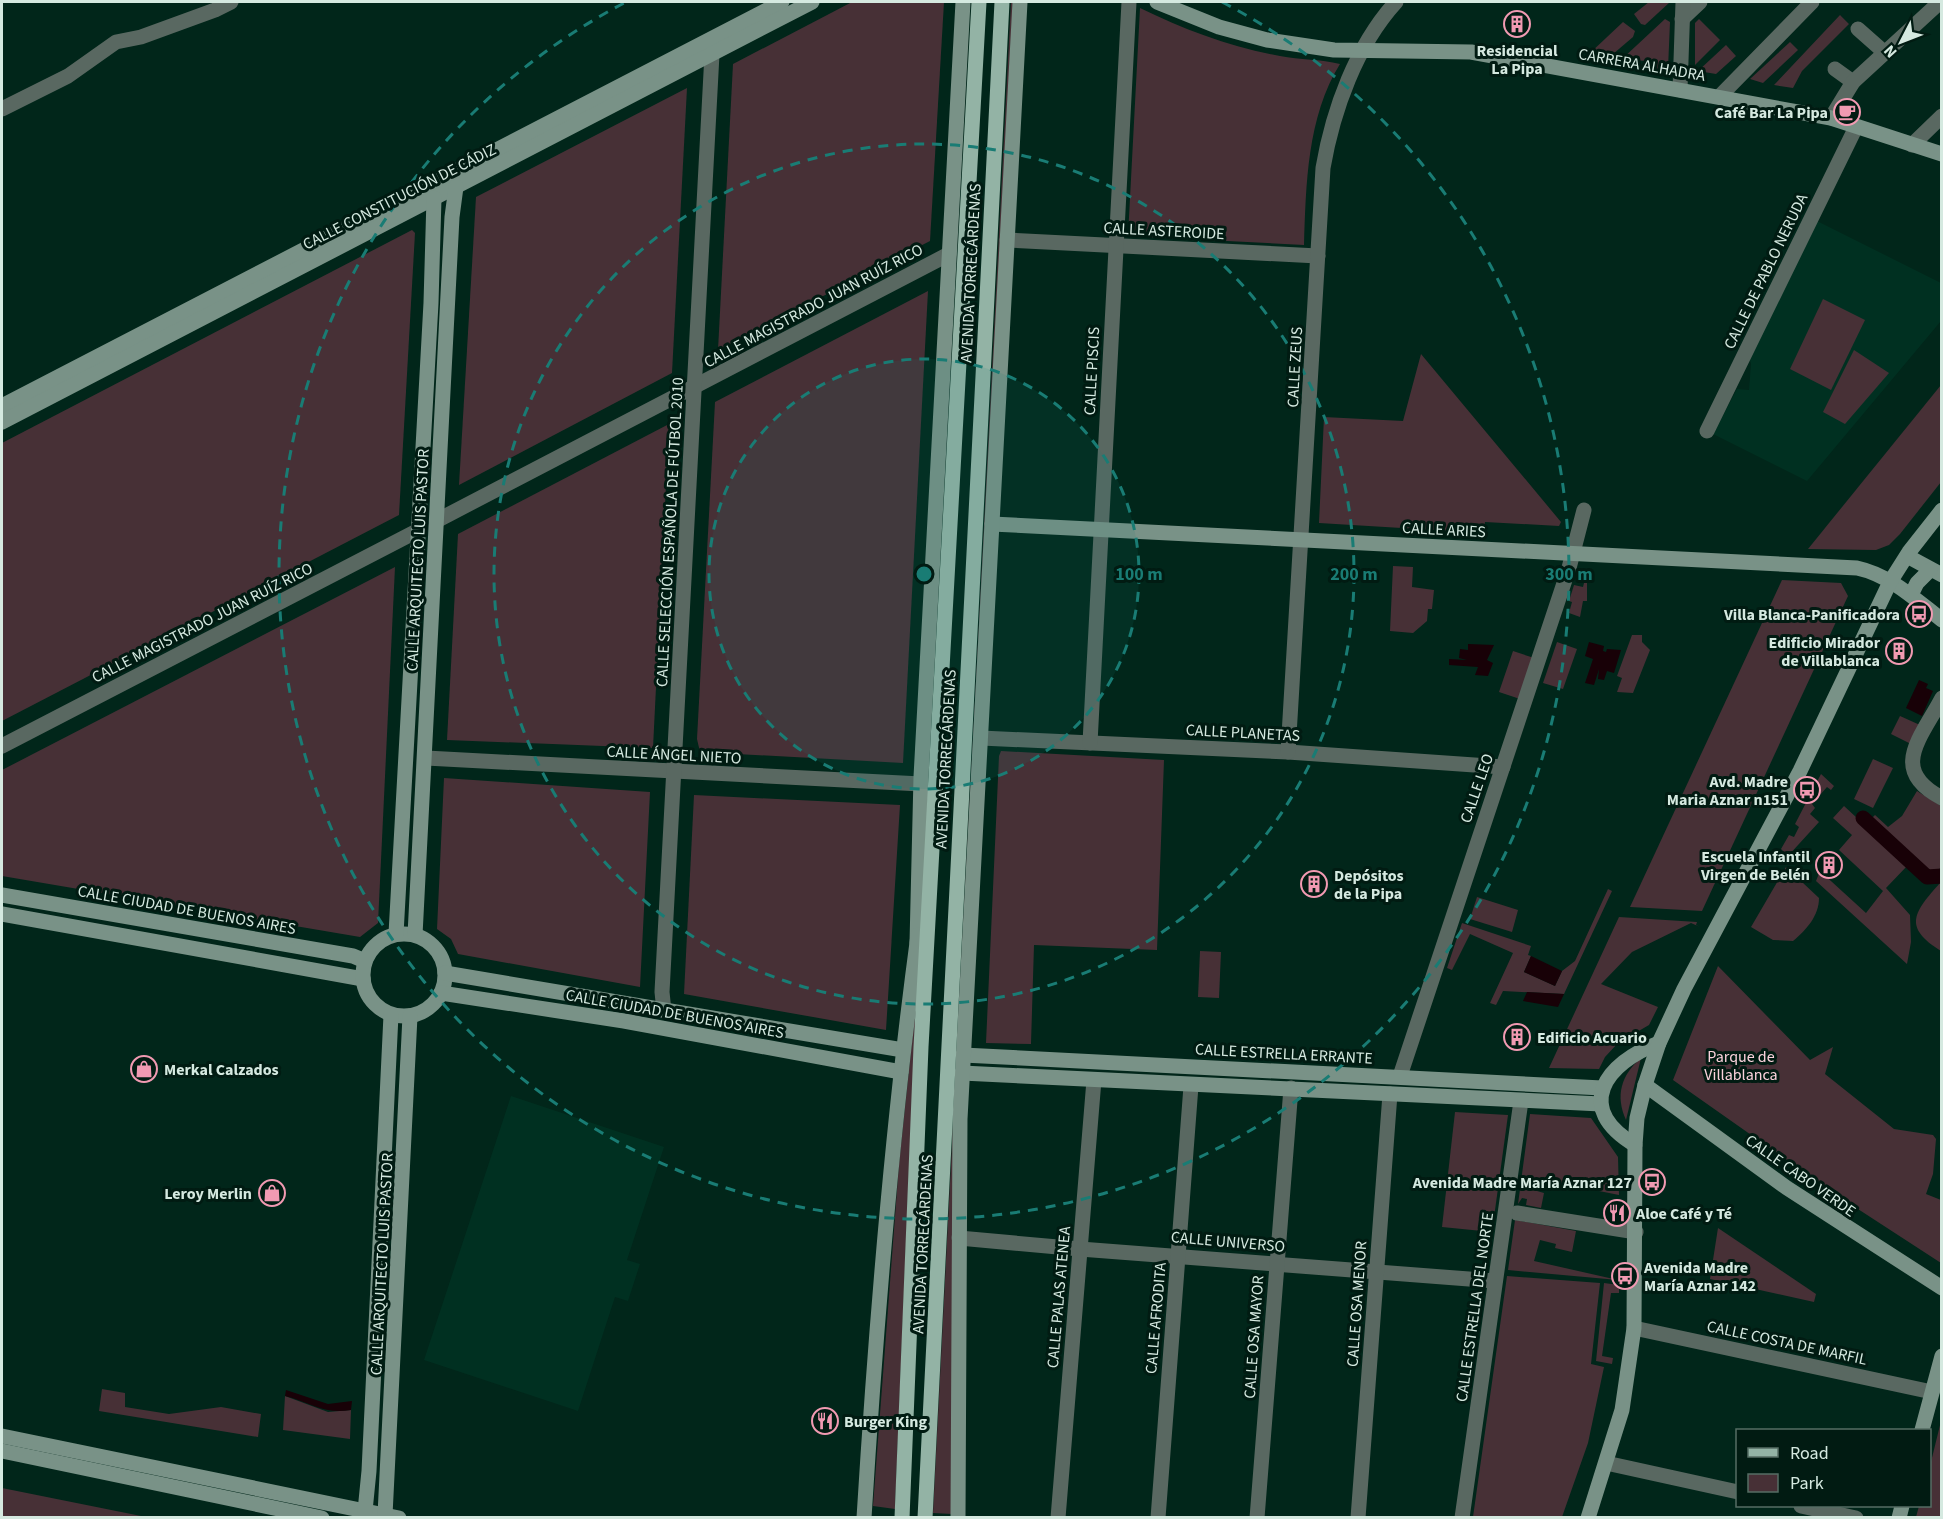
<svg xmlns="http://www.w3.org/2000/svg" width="1943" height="1519" font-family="'Source Sans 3',sans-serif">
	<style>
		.built { fill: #003021 }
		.green { fill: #473036 }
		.water { fill: #180107 }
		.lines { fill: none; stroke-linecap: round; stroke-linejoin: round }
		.canal { stroke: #180107; stroke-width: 15 }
		.street { stroke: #596861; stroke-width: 15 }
		.secondary { stroke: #799287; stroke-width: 15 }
		.primary { stroke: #93b3a5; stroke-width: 15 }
		.ring { fill: none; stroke: #197c74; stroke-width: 3; stroke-dasharray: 10 8 }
		.labels { text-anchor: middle; stroke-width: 6; stroke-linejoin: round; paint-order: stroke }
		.poi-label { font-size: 16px; font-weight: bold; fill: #d5e9e0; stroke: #011b12; text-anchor: end }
		.street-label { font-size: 16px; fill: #d5e9e0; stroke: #011b12 }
		.park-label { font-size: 16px; fill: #fbd2dc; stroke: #011b12 }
		.centre { fill: #197c74; stroke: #011b12; stroke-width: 3 }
		.ring-label { font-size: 18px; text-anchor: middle; font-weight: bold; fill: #197c74; stroke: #011b12; stroke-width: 6; stroke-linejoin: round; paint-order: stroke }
	</style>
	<rect width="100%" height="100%" fill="#01261a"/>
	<g class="built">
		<polygon points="1811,218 1941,283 1941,321 1807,481 1713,434 1737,389 1749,390 1751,364 1747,350"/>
		<polygon points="511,1096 664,1147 627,1260 640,1264 628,1301 615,1297 578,1411 424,1360"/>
	</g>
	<g class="green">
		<polygon points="852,2 944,2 930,241 718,350 733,64"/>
		<polygon points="1011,2 1013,2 954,1119 952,1514 933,1513"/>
		<polygon points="1649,2 1670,2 1645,25 1641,24 1634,14"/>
		<path d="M1140,8c45,22 91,39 140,48 20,4 41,3 60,8 -33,53 -34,121 -36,181l-176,-9z"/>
		<polygon points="1840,15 1849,24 1802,71 1793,88 1774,85"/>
		<polygon points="1665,19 1670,22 1668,69 1664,72 1653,70 1653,62 1636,60 1634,66 1622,65 1622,59"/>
		<polygon points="1699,19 1720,40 1695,65 1695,23"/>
		<polygon points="1623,22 1635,31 1633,37 1606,60 1590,59 1589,54"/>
		<polygon points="1790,42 1798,50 1763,83 1750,79"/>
		<polygon points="1726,45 1736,56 1716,74 1698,71"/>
		<polygon points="687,88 672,373 459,485 476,197"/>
		<polygon points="412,230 415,233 399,515 2,721 2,443"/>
		<polygon points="928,291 903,763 700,752 697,739 715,402"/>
		<polygon points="1823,299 1865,320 1831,390 1790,369"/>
		<polygon points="1854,350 1889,373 1845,424 1823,412"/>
		<polygon points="1421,354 1561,522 1559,526 1485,522 1484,533 1319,523 1324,417 1403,421"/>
		<polygon points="1941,385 1941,482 1900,534 1889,545 1876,550 1808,549"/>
		<polygon points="669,424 653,748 447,740 458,534"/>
		<polygon points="1393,566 1413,567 1412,587 1434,590 1432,609 1428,609 1427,621 1413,633 1390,631"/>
		<polygon points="395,567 378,923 360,937 2,876 2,770"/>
		<polygon points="1587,571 1587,601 1583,601 1580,617 1569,613 1572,602 1569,601 1574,585 1583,587"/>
		<polygon points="1782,580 1841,583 1848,596 1702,911 1630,907"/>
		<polygon points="1632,635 1642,635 1642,642 1650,650 1633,693 1617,692 1622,678 1617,676"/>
		<polygon points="1557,642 1577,649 1563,689 1543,683"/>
		<polygon points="1513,651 1534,658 1520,699 1499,692"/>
		<polygon points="1900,716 1920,725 1911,744 1891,734"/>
		<polygon points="1001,751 1164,760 1157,950 1034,945 1031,1044 986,1043 999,756"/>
		<polygon points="1873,759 1893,768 1873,808 1854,799"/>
		<polygon points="1821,774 1834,786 1831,790 1827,787 1812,804 1815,808 1810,814 1819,822 1788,856 1781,849 1789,835 1794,837 1799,827 1795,824"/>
		<polygon points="444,778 650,792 640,987 458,954 451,939 437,929"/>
		<polygon points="1917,791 1941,806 1941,867 1936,873 1929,873 1871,819 1875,815 1888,827 1902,816"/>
		<polygon points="694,795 900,805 886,1030 684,994"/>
		<polygon points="1844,806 1908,865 1886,888 1910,915 1911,942 1907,964 1816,881 1820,871 1866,913 1883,891 1839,850 1852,835 1833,818"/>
		<path d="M1786,867l33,31c0,18 -13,32 -26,43l-20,-1 -22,-13z"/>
		<path d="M1940,883l2,2 -1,66c-39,-24 -27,-39 -1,-68z"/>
		<polygon points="1608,889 1612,891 1564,994 1503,991 1496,1005 1490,1003 1513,953 1470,934 1452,970 1447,968 1462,923 1531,946 1528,955 1531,956 1524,972 1555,986 1562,971 1575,961"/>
		<polygon points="1477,897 1518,910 1512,932 1470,919"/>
		<polygon points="1619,917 1697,922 1696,925 1700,927 1691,923 1632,952 1601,984 1658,1007 1649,1025 1618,1043 1605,1057 1599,1069 1549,1068"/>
		<polygon points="1200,951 1221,952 1219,998 1198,997"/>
		<polygon points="1718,966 1810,1060 1833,1047 1825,1074 1894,1129 1933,1135 1936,1139 1933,1174 1926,1194 1941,1200 1941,1263 1841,1198 1673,1080"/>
		<polygon points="916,1004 895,1509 873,1506 899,1164"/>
		<path d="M1641,1058l-15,62c-11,-24 -5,-45 15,-62z"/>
		<polygon points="1455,1112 1508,1115 1492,1232 1442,1227"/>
		<polygon points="1530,1114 1591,1118 1618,1157 1619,1195 1539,1179 1537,1191 1544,1193 1541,1208 1526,1205 1527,1199 1522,1198 1518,1204"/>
		<polygon points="1515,1220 1576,1231 1572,1252 1555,1248 1556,1244 1540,1240 1534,1261 1618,1280 1508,1270"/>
		<polygon points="1718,1228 1816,1294 1814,1302 1710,1279"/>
		<polygon points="1507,1276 1600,1283 1591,1364 1604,1367 1588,1443 1562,1517 1473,1517"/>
		<polygon points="1604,1283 1619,1285 1619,1293 1611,1293 1602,1356 1613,1358 1612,1364 1596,1361"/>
		<polygon points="102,1389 125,1393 125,1407 169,1414 221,1407 261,1414 258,1437 99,1411"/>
		<polygon points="285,1396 328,1412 351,1410 350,1439 283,1430"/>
		<polygon points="1941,1421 1941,1517 1916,1517 1919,1506 1930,1506 1930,1466"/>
		<polygon points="2,1488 146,1517 2,1517"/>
	</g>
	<g class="water">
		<polygon points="1589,642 1604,646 1603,651 1606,652 1607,649 1621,650 1614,673 1607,671 1604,680 1598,679 1599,669 1594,685 1585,683 1593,659 1585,656"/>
		<polygon points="1468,644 1494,645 1487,660 1493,663 1488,676 1475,675 1478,667 1449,665 1449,659 1467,660 1459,658 1460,649 1468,650"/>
		<polygon points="1919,680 1928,684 1926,688 1933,691 1922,716 1906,708"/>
		<polygon points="1531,956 1562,971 1555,986 1524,972"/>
		<polygon points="1527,992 1564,994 1558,1007 1523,1001"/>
		<path d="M286,1390l42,14 24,-3 -1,9c-26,5 -42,-8 -66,-14z"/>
	</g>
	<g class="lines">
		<polyline class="canal" points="1863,818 1927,877 1942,876"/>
		<g class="street">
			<polyline points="1682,19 1700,2"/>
			<polyline points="1858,29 1884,52"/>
			<polyline points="1835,69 1853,82"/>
			<polyline points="1680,90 1683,2"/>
			<polyline points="1719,97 1812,2"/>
			<polyline points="2,109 68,76 116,42 141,37 215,10 231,2"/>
			<polyline points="1831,118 1853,82 1940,2"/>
			<polyline points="1912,145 1942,116"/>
			<polyline points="1007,240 1318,256"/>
			<polyline points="1707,431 1856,127"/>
			<polyline points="438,520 949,254"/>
			<path d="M1942,698c-21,40 -54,72 0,100"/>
			<polyline points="981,738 1288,752 1503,767"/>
			<polyline points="1090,743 1129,2"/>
			<polyline points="2,746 419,530"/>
			<path d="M1288,752l35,-584c10,-58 33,-122 73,-166"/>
			<polyline points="426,758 921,784"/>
			<polyline points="664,1011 662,992 712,54"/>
			<polyline points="1400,1076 1569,568 1584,510"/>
			<polyline points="1517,1213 1636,1232"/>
			<polyline points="959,1238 1080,1249 1495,1281"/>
			<polyline points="1634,1328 1932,1392"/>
			<polyline points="1606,1463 1738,1492"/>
			<polyline points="1801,1506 1856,1518"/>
			<polyline points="1058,1518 1094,1080"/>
			<polyline points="1158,1518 1191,1086"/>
			<polyline points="1257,1518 1291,1088"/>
			<polyline points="1358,1518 1390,1094"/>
			<polyline points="1462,1518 1521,1101"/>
		</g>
		<g class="secondary">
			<polyline points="1157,2 1219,27 1267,40 1334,50 1471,52 1831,118 1942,154"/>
			<polyline points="2,406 782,2"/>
			<polyline points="2,422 812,2"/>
			<path d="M992,524l865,44c33,7 59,32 85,52"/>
			<polyline points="1907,556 1942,575"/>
			<polyline points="1911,595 1917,583 1930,570"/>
			<polyline points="2,895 353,956 365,961"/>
			<polyline points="2,914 363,979"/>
			<circle cx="404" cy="975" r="41"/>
			<polyline points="396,934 431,303 434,198"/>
			<polyline points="415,935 452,217 456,187"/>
			<polyline points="917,943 921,777 963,2"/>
			<polyline points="445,973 903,1050"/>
			<polyline points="441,993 624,1021 901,1072"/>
			<polyline points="963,1055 1602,1088"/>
			<polyline points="962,1073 1601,1104"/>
			<polyline points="1645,1085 1787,1188 1942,1288"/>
			<path d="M1635,1145c-62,-37 -30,-82 24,-102"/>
			<polyline points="1922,1430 1942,1356"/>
			<polyline points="2,1436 399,1518"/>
			<polyline points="2,1451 322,1518"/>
			<polyline points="365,1511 369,1471 391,1015"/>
			<polyline points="385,1515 410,1016"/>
			<path d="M864,1518c12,-195 28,-390 54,-583"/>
			<polyline points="958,1518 960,1119 1020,2"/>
			<polyline points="1588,1518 1622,1410 1634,1328 1635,1145 1637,1118 1645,1085 1659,1043 1684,989 1800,771 1890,582 1909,552 1942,510"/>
			<polyline points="1899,1518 1902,1506"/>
		</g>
		<g class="primary">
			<polyline points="902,1518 921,1047 979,2"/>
			<polyline points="925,1518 1002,2"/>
		</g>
	</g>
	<circle cx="924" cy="574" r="215" fill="#197c74" fill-opacity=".12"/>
	<g class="ring">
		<circle cx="924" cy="574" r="215"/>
		<circle cx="924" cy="574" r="430"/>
		<path d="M1222 2A645 645 0 1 1 626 2"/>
	</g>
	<defs>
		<symbol id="building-ring" viewBox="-11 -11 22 22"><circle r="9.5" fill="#011b12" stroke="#f19ab2" stroke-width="1.5"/><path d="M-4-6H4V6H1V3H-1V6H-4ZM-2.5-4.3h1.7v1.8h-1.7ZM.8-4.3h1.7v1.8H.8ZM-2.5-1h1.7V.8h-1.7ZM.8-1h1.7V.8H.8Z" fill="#f19ab2"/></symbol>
		<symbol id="cafe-ring" viewBox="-11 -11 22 22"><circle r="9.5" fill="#011b12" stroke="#f19ab2" stroke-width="1.5"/><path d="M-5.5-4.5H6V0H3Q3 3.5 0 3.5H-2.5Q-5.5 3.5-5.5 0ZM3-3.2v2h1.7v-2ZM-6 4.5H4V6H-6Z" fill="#f19ab2"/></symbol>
		<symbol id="bus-ring" viewBox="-11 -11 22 22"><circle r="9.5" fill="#011b12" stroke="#f19ab2" stroke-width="1.5"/><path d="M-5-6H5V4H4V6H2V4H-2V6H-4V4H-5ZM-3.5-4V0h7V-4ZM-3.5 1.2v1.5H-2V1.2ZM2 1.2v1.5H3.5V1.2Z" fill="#f19ab2"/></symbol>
		<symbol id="shop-ring" viewBox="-11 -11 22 22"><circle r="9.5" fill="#011b12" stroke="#f19ab2" stroke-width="1.5"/><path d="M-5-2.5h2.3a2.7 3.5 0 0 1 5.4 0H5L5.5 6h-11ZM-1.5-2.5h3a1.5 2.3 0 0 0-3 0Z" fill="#f19ab2"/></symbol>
		<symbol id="restaurant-ring" viewBox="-11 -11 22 22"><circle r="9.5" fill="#011b12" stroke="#f19ab2" stroke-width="1.5"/><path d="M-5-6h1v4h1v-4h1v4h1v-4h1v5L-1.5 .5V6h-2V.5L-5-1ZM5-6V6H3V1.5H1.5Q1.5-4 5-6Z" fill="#f19ab2"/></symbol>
	</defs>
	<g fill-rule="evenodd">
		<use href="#building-ring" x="1502" y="9" width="30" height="30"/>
		<use href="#cafe-ring" x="1832" y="97" width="30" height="30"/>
		<use href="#bus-ring" x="1904" y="599" width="30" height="30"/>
		<use href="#building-ring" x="1884" y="636" width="30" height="30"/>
		<use href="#bus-ring" x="1792" y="775" width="30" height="30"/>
		<use href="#building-ring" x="1814" y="850" width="30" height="30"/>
		<use href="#building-ring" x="1299" y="869" width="30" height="30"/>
		<use href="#building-ring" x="1502" y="1022" width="30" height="30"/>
		<use href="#shop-ring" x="129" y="1054" width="30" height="30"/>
		<use href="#bus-ring" x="1637" y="1167" width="30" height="30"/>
		<use href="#shop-ring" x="257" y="1178" width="30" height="30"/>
		<use href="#restaurant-ring" x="1602" y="1198" width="30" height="30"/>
		<use href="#bus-ring" x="1610" y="1261" width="30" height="30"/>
		<use href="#restaurant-ring" x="810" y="1406" width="30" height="30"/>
	</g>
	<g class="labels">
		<g class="poi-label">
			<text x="1517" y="56" text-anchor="middle">Residencial<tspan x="1517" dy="18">La Pipa</tspan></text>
			<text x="1828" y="118">Café Bar La Pipa</text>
			<text x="1900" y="620">Villa Blanca-Panificadora</text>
			<text x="1880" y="648">Edificio Mirador<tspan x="1880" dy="18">de Villablanca</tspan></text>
			<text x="1788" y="787">Avd. Madre<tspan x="1788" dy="18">Maria Aznar n151</tspan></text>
			<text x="1810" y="862">Escuela Infantil<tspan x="1810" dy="18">Virgen de Belén</tspan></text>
			<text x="1334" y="881" text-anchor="start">Depósitos<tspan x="1334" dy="18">de la Pipa</tspan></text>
			<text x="1537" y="1043" text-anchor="start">Edificio Acuario</text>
			<text x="164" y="1075" text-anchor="start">Merkal Calzados</text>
			<text x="1632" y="1188">Avenida Madre María Aznar 127</text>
			<text x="252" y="1199">Leroy Merlin</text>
			<text x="1636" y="1219" text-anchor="start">Aloe Café y Té</text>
			<text x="1644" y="1273" text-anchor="start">Avenida Madre<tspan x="1644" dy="18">María Aznar 142</tspan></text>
			<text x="844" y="1427" text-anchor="start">Burger King</text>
		</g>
		<g class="street-label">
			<text transform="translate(1642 64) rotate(10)" y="6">CARRERA ALHADRA</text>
			<text transform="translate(399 196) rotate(-27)" y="6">CALLE CONSTITUCIÓN DE CÁDIZ</text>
			<text transform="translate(1164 230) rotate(3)" y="6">CALLE ASTEROIDE</text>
			<text transform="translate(1765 271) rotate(-64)" y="6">CALLE DE PABLO NERUDA</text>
			<text transform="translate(970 273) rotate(-87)" y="6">AVENIDA TORRECÁRDENAS</text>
			<text transform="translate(813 305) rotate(-28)" y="6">CALLE MAGISTRADO JUAN RUÍZ RICO</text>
			<text transform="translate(1294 367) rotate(-87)" y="6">CALLE ZEUS</text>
			<text transform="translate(1091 371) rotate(-87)" y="6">CALLE PISCIS</text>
			<text transform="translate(1444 529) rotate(3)" y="6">CALLE ARIES</text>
			<text transform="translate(669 532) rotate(-87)" y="6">CALLE SELECCIÓN ESPAÑOLA DE FÚTBOL 2010</text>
			<text transform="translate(417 560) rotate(-87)" y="6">CALLE ARQUITECTO LUIS PASTOR</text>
			<text transform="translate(202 622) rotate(-27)" y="6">CALLE MAGISTRADO JUAN RUÍZ RICO</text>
			<text transform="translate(1243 732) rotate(3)" y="6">CALLE PLANETAS</text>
			<text transform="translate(674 754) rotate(3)" y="6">CALLE ÁNGEL NIETO</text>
			<text transform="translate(945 759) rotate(-87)" y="6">AVENIDA TORRECÁRDENAS</text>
			<text transform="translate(1476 788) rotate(-71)" y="6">CALLE LEO</text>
			<text transform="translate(187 909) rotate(10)" y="6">CALLE CIUDAD DE BUENOS AIRES</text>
			<text transform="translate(675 1013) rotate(10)" y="6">CALLE CIUDAD DE BUENOS AIRES</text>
			<text transform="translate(1284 1053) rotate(3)" y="6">CALLE ESTRELLA ERRANTE</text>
			<text transform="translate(1801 1175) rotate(35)" y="6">CALLE CABO VERDE</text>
			<text transform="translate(1228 1241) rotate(5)" y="6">CALLE UNIVERSO</text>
			<text transform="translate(922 1244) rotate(-87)" y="6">AVENIDA TORRECÁRDENAS</text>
			<text transform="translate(381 1264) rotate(-87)" y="6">CALLE ARQUITECTO LUIS PASTOR</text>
			<text transform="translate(1058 1297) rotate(-85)" y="6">CALLE PALAS ATENEA</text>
			<text transform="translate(1356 1304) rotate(-86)" y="6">CALLE OSA MENOR</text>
			<text transform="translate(1474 1307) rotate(-82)" y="6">CALLE ESTRELLA DEL NORTE</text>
			<text transform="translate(1155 1318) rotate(-85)" y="6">CALLE AFRODITA</text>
			<text transform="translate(1253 1337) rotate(-86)" y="6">CALLE OSA MAYOR</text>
			<text transform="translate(1787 1342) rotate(12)" y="6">CALLE COSTA DE MARFIL</text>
		</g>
		<g class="park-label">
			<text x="1741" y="1062">Parque de<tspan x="1741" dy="18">Villablanca</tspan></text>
		</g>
	</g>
	<circle cx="924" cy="574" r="9" class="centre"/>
	<g class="ring-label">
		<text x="1139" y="580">100 m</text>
		<text x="1354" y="580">200 m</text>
		<text x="1569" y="580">300 m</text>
	</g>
	<rect width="1943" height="1519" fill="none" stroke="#d5e9e0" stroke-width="6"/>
	<rect x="1736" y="1429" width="195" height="78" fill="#011b12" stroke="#566d64" stroke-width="1.5"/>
	<rect x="1748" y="1448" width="30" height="9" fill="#93b3a5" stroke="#566d64" stroke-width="1.5"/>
	<text x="1790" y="1459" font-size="18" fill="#d5e9e0">Road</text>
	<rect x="1748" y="1474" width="30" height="18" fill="#473036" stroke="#566d64" stroke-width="1.5"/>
	<text x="1790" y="1489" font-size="18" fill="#d5e9e0">Park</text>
	<g transform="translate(1901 42) rotate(228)" stroke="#011b12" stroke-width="4.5" paint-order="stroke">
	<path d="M0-4.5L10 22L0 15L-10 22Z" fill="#d5e9e0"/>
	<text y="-9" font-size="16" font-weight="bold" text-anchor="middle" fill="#d5e9e0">N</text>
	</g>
</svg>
